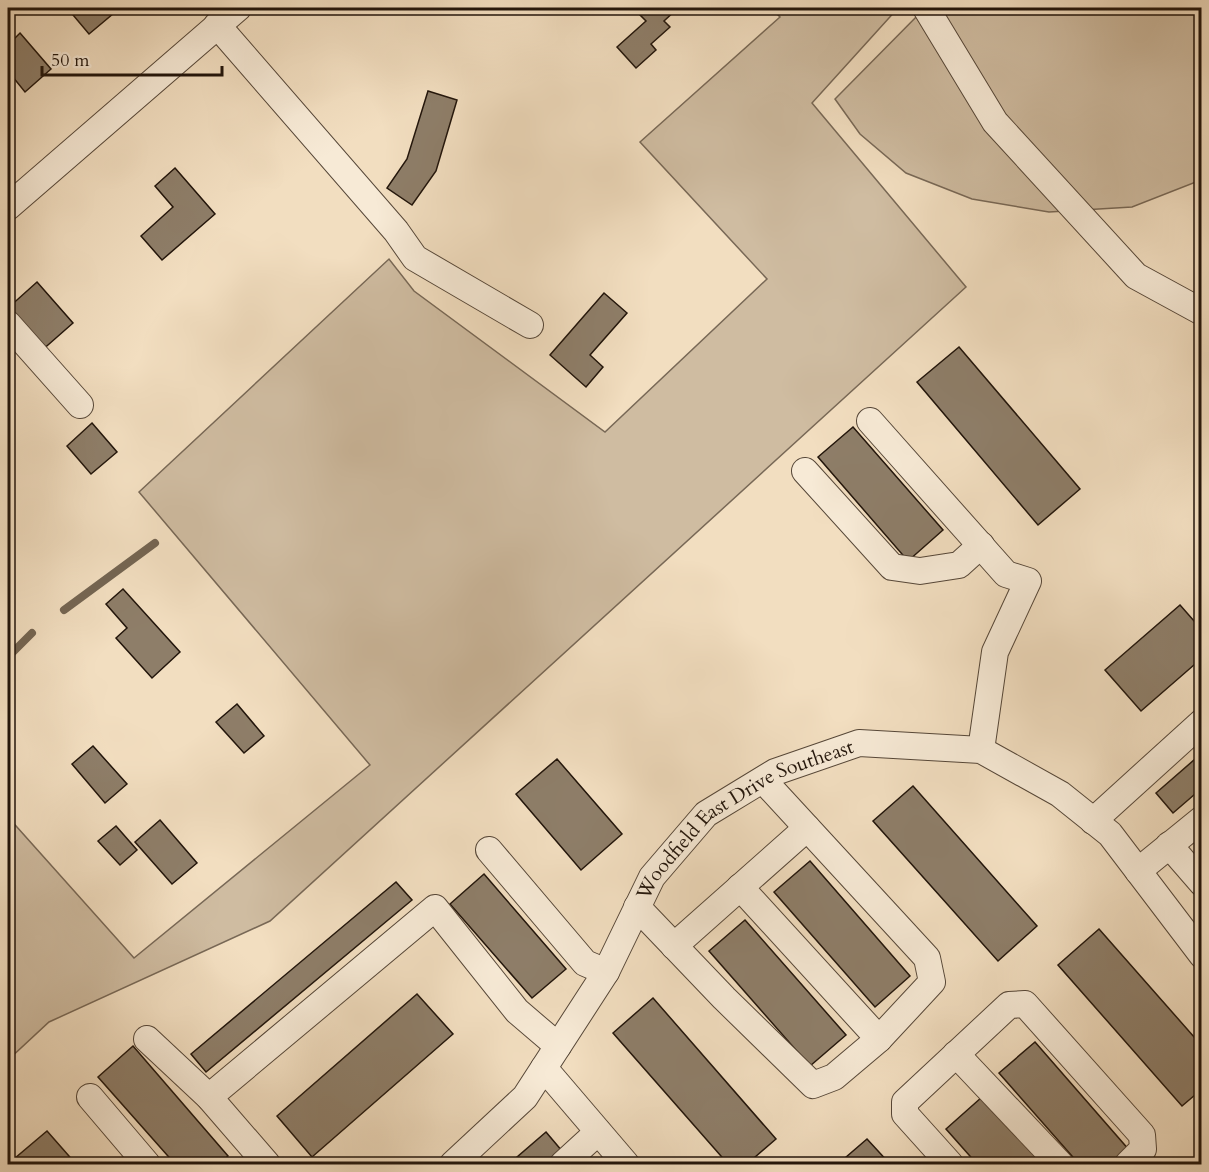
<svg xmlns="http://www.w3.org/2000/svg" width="1209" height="1172" font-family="Cardo,serif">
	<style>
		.green { fill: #cfbca1; stroke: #786856; stroke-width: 1.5 }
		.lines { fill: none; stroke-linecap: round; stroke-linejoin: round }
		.stream { stroke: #746552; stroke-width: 8 }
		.building { fill: #8e7e69; stroke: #22150b; stroke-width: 1.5 }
		.minor-casing { stroke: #564738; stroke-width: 28 }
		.minor { stroke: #f7ead6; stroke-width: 26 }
		.labels { text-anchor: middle; stroke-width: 5; stroke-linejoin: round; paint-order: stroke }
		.street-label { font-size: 20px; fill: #22150b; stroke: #f7ead6 }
	</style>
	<rect width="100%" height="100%" fill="#f2dec0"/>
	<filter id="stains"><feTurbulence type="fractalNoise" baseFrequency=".00333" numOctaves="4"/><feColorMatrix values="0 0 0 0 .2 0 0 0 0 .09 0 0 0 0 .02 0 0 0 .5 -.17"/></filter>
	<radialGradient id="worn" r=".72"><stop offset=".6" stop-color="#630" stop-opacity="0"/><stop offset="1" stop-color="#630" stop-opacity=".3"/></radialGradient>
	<g class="green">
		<polygon points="771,8 898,8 812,103 966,287 270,921 49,1022 8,1060 8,817 134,958 370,765 139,492 389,259 414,291 605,432 767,279 640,142 780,17"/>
		<polygon points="925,8 1201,8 1201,180 1132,207 1049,212 972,199 906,173 860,134 835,99"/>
	</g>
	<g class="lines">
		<g class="stream">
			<polyline points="64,610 155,543"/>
			<polyline points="8,657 32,633"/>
		</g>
	</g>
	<g class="building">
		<polygon points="70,8 120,8 89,34 68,9"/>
		<polygon points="633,8 678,8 664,21 670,27 651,44 656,50 636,68 617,47 646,21"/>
		<polygon points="20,33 51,69 25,92 8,71 8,45"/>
		<polygon points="428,91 457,100 436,171 412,205 387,188 407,159"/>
		<polygon points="175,168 215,214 162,260 141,236 173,207 155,186"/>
		<polygon points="37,282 73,323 40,352 8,315 8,308"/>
		<polygon points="604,293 627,313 590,355 603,367 586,387 550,355"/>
		<polygon points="959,347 1080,489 1038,525 917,382"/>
		<polygon points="92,423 117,452 91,474 67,446"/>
		<polygon points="853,427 943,530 908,561 818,457"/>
		<polygon points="123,589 180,652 152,678 116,638 127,628 106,604"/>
		<polygon points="1180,605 1202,630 1202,658 1141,711 1105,670"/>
		<polygon points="237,704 264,736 244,753 216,722"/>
		<polygon points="93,746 127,784 105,803 72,764"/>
		<polygon points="1202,753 1202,788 1173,813 1156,793"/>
		<polygon points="557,759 622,834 581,870 516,794"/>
		<polygon points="913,786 1037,926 998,961 873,821"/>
		<polygon points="160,820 197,863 172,884 135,842"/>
		<polygon points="116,826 137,850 120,865 98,841"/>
		<polygon points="810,861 910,976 875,1007 774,892"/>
		<polygon points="484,874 566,969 532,998 450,904"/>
		<polygon points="396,882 412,900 206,1072 191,1054"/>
		<polygon points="745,920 846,1035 810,1066 709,951"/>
		<polygon points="1099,929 1202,1046 1202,1089 1182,1106 1058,965"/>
		<polygon points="417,994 453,1034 312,1157 277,1116"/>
		<polygon points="653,998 776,1139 747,1164 728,1164 613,1033"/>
		<polygon points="1035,1042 1130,1151 1114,1164 1079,1164 999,1073"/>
		<polygon points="133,1046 228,1156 219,1164 175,1164 98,1077"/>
		<polygon points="982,1097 1042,1164 977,1164 946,1129"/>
		<polygon points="47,1131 76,1164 8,1164"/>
		<polygon points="546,1132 562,1151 546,1164 509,1164"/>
		<polygon points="867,1139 890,1164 838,1164"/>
	</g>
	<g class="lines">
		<defs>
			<g id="minor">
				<polyline points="926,8 995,122 1136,276 1202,312"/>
				<polyline points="217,25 396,231 415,258 530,325"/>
				<polyline points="8,207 238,8"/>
				<polyline points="8,324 80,405"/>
				<polyline points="870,421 1006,574 1028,581 995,652 981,750"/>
				<polyline points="805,471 892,567 920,571 959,565 981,545"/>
				<polyline points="1093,821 1202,722"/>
				<polyline points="1169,845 1202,883"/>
				<polyline points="489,850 585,963 606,972"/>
				<polyline points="1138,871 1202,819"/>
				<polyline points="740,887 879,1039"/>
				<polyline points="637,907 724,998 813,1085 834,1077 879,1039 932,982 927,958 763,780"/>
				<polyline points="674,946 807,828"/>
				<polyline points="147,1039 209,1097 267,1164"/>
				<polyline points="956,1054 1060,1164"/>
				<polyline points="544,1068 626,1164"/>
				<polyline points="90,1097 147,1164"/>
				<polyline points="209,1097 435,908 517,1011 558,1046"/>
				<path id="s1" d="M453,1164l72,-67 81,-125 46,-95 54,-63 69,-42 84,-29 122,7 79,44 50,40 92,121"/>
				<polyline points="563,1164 598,1132"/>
				<polyline points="950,1164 905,1114 905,1102 1009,1005 1025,1004 1142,1135 1143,1149 1128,1164"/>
			</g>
		</defs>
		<use href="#minor" class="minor-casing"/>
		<use href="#minor" class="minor"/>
	</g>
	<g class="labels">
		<g class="street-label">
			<text dy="7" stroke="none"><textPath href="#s1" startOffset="464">Woodfield East Drive Southeast</textPath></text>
		</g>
	</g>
	<rect width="1209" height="1172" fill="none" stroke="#f2dec0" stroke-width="30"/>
	<rect x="9" y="9" width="1191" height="1154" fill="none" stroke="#22150b" stroke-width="3"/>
	<rect x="15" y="15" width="1179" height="1142" fill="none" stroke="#22150b" stroke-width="1.5"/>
	<path d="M42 66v9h180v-9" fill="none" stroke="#22150b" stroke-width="3"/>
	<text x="51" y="66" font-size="18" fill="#22150b" stroke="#f7ead6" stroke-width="4.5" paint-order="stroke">50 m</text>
	<rect width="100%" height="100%" filter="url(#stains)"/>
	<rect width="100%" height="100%" fill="url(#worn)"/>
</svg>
